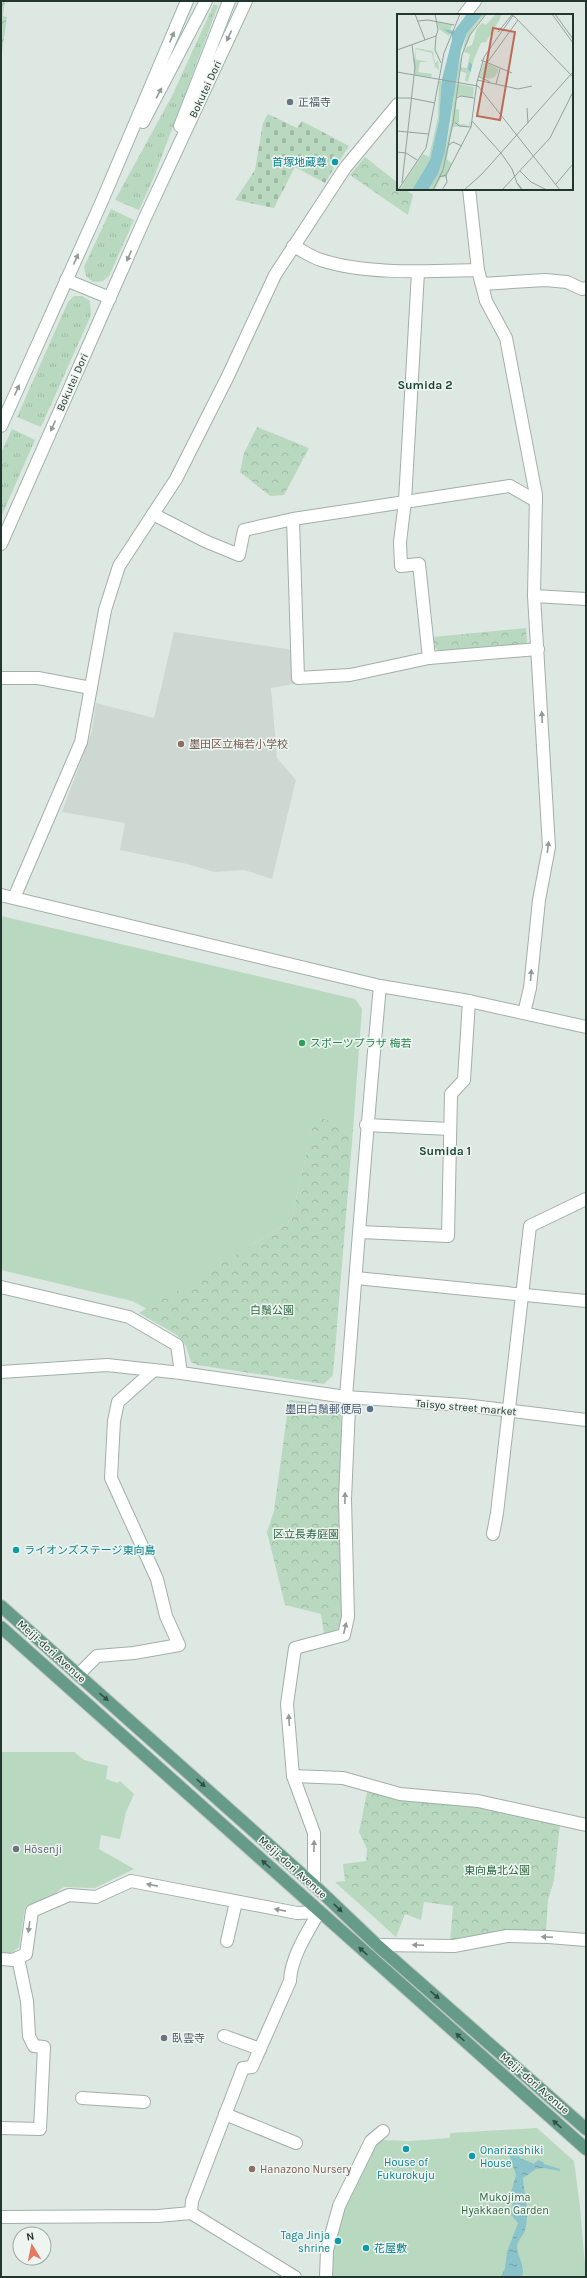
<svg xmlns="http://www.w3.org/2000/svg" width="587" height="2278" font-family="Karla,'Noto Sans JP',sans-serif">
	<style>
		.built { fill: #cdd8d2 }
		.grass { fill: url(#grass-tufts) }
		.cemetery { fill: url(#cemetery-stones) }
		.park { fill: url(#park-crowns) }
		.garden { fill: #b8d8bf }
		.water { fill: url(#water-ripples) }
		.lines { fill: none; stroke-linecap: round; stroke-linejoin: round }
		.minor-casing { stroke: #a2afa9; stroke-width: 14 }
		.tertiary-casing { stroke: #a2afa9; stroke-width: 14 }
		.secondary-casing { stroke: #9eb3aa; stroke-width: 14 }
		.primary-casing { stroke: #bcc3c1; stroke-width: 14 }
		.minor { stroke: #fff; stroke-width: 12 }
		.tertiary { stroke: #fff; stroke-width: 12 }
		.secondary { stroke: #fff; stroke-width: 12 }
		.primary { stroke: #669a89; stroke-width: 12 }
		.oneway { fill: #909a97 }
		.oneway2 { fill: #324f46 }
		.worship-dot { fill: #6b7280; stroke: #eef5f1; stroke-width: 1.5 }
		.culture-dot { fill: #0f9aa8; stroke: #eef5f1; stroke-width: 1.5 }
		.education-dot { fill: #8d6e63; stroke: #eef5f1; stroke-width: 1.5 }
		.leisure-dot { fill: #2e9e5b; stroke: #eef5f1; stroke-width: 1.5 }
		.service-dot { fill: #5c6f8a; stroke: #eef5f1; stroke-width: 1.5 }
		.labels { text-anchor: middle; stroke-width: 3; stroke-linejoin: round; paint-order: stroke }
		.street-label { font-size: 11px; fill: #21362f; stroke: #eef5f1 }
		.worship-label { font-size: 11px; fill: #5b616d; stroke: #eef5f1; text-anchor: start }
		.culture-label { font-size: 11px; fill: #0d838f; stroke: #eef5f1; text-anchor: start }
		.education-label { font-size: 11px; fill: #785e54; stroke: #eef5f1; text-anchor: start }
		.leisure-label { font-size: 11px; fill: #27864d; stroke: #eef5f1; text-anchor: start }
		.park-label { font-size: 11px; fill: #2f6942; stroke: #eef5f1 }
		.service-label { font-size: 11px; fill: #4e5e75; stroke: #eef5f1; text-anchor: end }
		.neighbourhood-label { font-size: 12px; font-weight: bold; fill: #1f463a; stroke: #eef5f1 }
		.inset-river { fill: none; stroke: #8ac3c9; stroke-width: 2 }
		.inset-road { fill: none; stroke: #92a19b; stroke-width: 1 }
		.view { fill: #bd6b56; fill-opacity: 0.15; stroke: #bd6b56; stroke-width: 2 }
		.inset-edge { fill: none; stroke: #21362f; stroke-width: 2 }
	</style>
	<defs>
		<pattern id="grass-tufts" width="24" height="20" patternUnits="userSpaceOnUse"><rect width="24" height="20" fill="#b8d8bf"/><path d="M3 7l-1-3M5 7V3M7 7l1-3M15 17l-1-3M17 17v-4M19 17l1-3" fill="none" stroke="#9ebaa4"/></pattern>
		<pattern id="cemetery-stones" width="16" height="16" patternUnits="userSpaceOnUse"><rect width="16" height="16" fill="#b8d8bf"/><path d="M2 7V4a2 2 0 0 1 4 0v3zM10 15v-3a2 2 0 0 1 4 0v3z" fill="#9ebaa4"/></pattern>
		<pattern id="park-crowns" width="20" height="18" patternUnits="userSpaceOnUse"><rect width="20" height="18" fill="#b8d8bf"/><path d="M2 6a3 3 0 1 1 6 0M12 15a3 3 0 1 1 6 0" fill="none" stroke="#9ebaa4"/></pattern>
		<pattern id="water-ripples" width="26" height="14" patternUnits="userSpaceOnUse"><rect width="26" height="14" fill="#8ac3c9"/><path d="M2 4q2-2 4 0t4 0M15 11q2-2 4 0t4 0" fill="none" stroke="#709fa4"/></pattern>
	</defs>
	<rect width="100%" height="100%" fill="#dee8e3"/>
	<polygon class="built" points="174,632 293,650 294,684 271,688 277,758 296,780 272,879 244,870 214,872 187,864 120,850 125,823 62,812 92,731 96,703 154,718"/>
	<g class="grass">
		<polygon points="214,4 218,6 154,177 139,210 115,200 172,96"/>
		<polygon points="111,209 134,220 109,276 103,281 93,282 86,276 84,267"/>
		<polygon points="74,296 82,296 90,301 91,315 41,427 17,417 68,302"/>
		<polygon points="12,429 35,440 1,517 1,453"/>
	</g>
	<polygon class="cemetery" points="268,114 297,128 302,121 349,146 340,160 333,156 329,164 334,168 325,183 295,167 274,208 235,200 255,170 263,123"/>
	<g class="park">
		<polygon points="1,1 5,1 3,16 7,17 1,59"/>
		<polygon points="365,157 398,183 398,189 405,189 413,195 408,215 350,175"/>
		<polygon points="257,427 309,448 284,495 270,496 240,472 244,453"/>
		<polygon points="526,628 527,642 524,645 439,651 435,648 433,637"/>
		<polygon points="315,1115 353,1130 333,1375 324,1384 197,1365 191,1362 186,1346 177,1335 139,1313 291,1221"/>
		<polygon points="289,1400 341,1405 343,1622 337,1630 324,1634 321,1614 285,1605 267,1532 274,1511"/>
		<polygon points="368,1787 405,1799 486,1808 560,1824 554,1880 548,1900 546,1931 505,1930 450,1942 453,1906 424,1902 421,1920 405,1914 396,1937 335,1882 345,1881 343,1864 366,1861 367,1849 359,1832"/>
	</g>
	<g class="garden">
		<polygon points="1,916 355,999 362,1009 353,1130 315,1116 291,1221 147,1309 132,1301 1,1270"/>
		<polygon points="1,1752 74,1752 84,1760 108,1766 106,1779 117,1783 120,1781 134,1794 126,1812 120,1839 101,1835 99,1849 134,1869 95,1888 64,1887 50,1897 25,1907 19,1947 9,1956 1,1955"/>
		<polygon points="537,2128 574,2161 580,2207 586,2277 329,2277 330,2250 342,2208 375,2145 382,2140 409,2141 450,2138 450,2133"/>
	</g>
	<path class="water" d="M512,2149l8,9 14,6 4,-4 5,2 1,2 16,5v2l-16,-3 -8,1 -13,9c1,16 7,36 2,52 -2,7 -8,10 -8,17 1,11 8,17 5,30h-21l4,-9 2,-16 11,-29 -7,-8 2,-12 -3,-7 6,-21 -8,-24z"/>
	<g class="lines">
		<defs>
			<g id="minor">
				<polyline points="469,189 478,270 486,301 506,338 536,495 534,596 549,847 539,900 530,988 524,1013"/>
				<path d="M293,246c9,4 18,11 28,14 45,15 109,11 157,10"/>
				<polyline points="418,272 405,501 400,542 401,566 419,564 429,658"/>
				<polyline points="482,284 545,280 567,282 582,289 586,288"/>
				<polyline points="153,514 205,541 239,555 244,530 293,519 510,486 536,501"/>
				<polyline points="293,519 298,678 350,675 429,658 538,649"/>
				<polyline points="534,596 586,599"/>
				<polyline points="1,678 38,678 91,688"/>
				<polyline points="366,1125 450,1129"/>
				<polyline points="360,1232 448,1236 451,1094 464,1080 469,1001"/>
				<polyline points="356,1278 586,1301"/>
				<polyline points="493,1534 497,1513 530,1226 586,1199"/>
				<polyline points="78,1675 97,1656 134,1653 179,1645 166,1616 157,1579 111,1478 114,1421 118,1402 154,1370"/>
				<polyline points="293,1776 343,1778 400,1794 478,1801 586,1825"/>
				<polyline points="314,1885 314,1833 293,1776 287,1704 295,1648 344,1635 348,1617 345,1499 349,1407 346,1397"/>
				<polyline points="227,1941 236,1902"/>
				<polyline points="377,1945 454,1946 507,1936 548,1937 586,1940"/>
				<polyline points="1,1959 13,1960 26,1954 32,1911 69,1895 96,1897 131,1881 297,1913 319,1912"/>
				<polyline points="224,2036 260,2049"/>
				<polyline points="82,2098 144,2102"/>
				<polyline points="225,2114 296,2143"/>
				<polyline points="1,2128 40,2129 44,2047 34,2046 29,2036 27,2001 18,1958"/>
				<polyline points="1,2217 158,2216 191,2213"/>
				<path d="M295,2277l-104,-64 1,-12 51,-133 9,-1 38,-86c1,-24 17,-48 29,-69"/>
				<polyline points="326,2277 327,2250 339,2206 371,2141 383,2131"/>
			</g>
			<g id="tertiary">
				<polyline points="464,15 475,1"/>
				<polyline points="1,895 380,986 469,1001 586,1027"/>
				<polyline points="14,898 81,742 105,610 119,566 176,479 228,376 275,275 345,168 398,104"/>
				<polyline points="1,1287 129,1317 177,1345 181,1373"/>
				<polyline points="1,1372 107,1365 181,1373 346,1397 464,1405 586,1420"/>
				<path d="M346,1397c11,-137 21,-274 34,-411"/>
			</g>
			<g id="secondary">
				<polyline points="143,122 206,1"/>
				<polyline points="180,126 229,1"/>
				<polyline points="66,280 110,298"/>
				<polyline points="1,426 102,201 187,1"/>
				<polyline points="1,544 144,220 246,1"/>
			</g>
			<g id="primary">
				<polyline points="1,1606 314,1885 377,1945 586,2129"/>
				<polyline points="1,1627 586,2149"/>
			</g>
		</defs>
		<use href="#minor" class="minor-casing"/>
		<use href="#tertiary" class="tertiary-casing"/>
		<use href="#secondary" class="secondary-casing"/>
		<use href="#primary" class="primary-casing"/>
		<use href="#minor" class="minor"/>
		<use href="#tertiary" class="tertiary"/>
		<use href="#secondary" class="secondary"/>
		<use href="#primary" class="primary"/>
	</g>
	<defs><path id="oneway-solid" d="M-6-.8H1V-3.2L6.5 0L1 3.2V.8H-6Z"/></defs>
	<g class="oneway">
		<use href="#oneway-solid" transform="translate(229 36) rotate(115)"/>
		<use href="#oneway-solid" transform="translate(172 37) rotate(-67)"/>
		<use href="#oneway-solid" transform="translate(159 93) rotate(-62)"/>
		<use href="#oneway-solid" transform="translate(129 256) rotate(114)"/>
		<use href="#oneway-solid" transform="translate(76 259) rotate(-66)"/>
		<use href="#oneway-solid" transform="translate(17 390) rotate(-66)"/>
		<use href="#oneway-solid" transform="translate(53 426) rotate(114)"/>
		<use href="#oneway-solid" transform="translate(542 717) rotate(-93)"/>
		<use href="#oneway-solid" transform="translate(548 847) rotate(-83)"/>
		<use href="#oneway-solid" transform="translate(531 975) rotate(-85)"/>
		<use href="#oneway-solid" transform="translate(345 1498) rotate(-89)"/>
		<use href="#oneway-solid" transform="translate(345 1628) rotate(-77)"/>
		<use href="#oneway-solid" transform="translate(289 1720) rotate(-94)"/>
		<use href="#oneway-solid" transform="translate(314 1846) rotate(-89)"/>
		<use href="#oneway-solid" transform="translate(152 1885) rotate(-169)"/>
		<use href="#oneway-solid" transform="translate(280 1910) rotate(-169)"/>
		<use href="#oneway-solid" transform="translate(29 1927) rotate(98)"/>
		<use href="#oneway-solid" transform="translate(547 1937) rotate(-178)"/>
		<use href="#oneway-solid" transform="translate(418 1945) rotate(-177)"/>
	</g>
	<g class="oneway2">
		<use href="#oneway-solid" transform="translate(104 1697) rotate(41)"/>
		<use href="#oneway-solid" transform="translate(201 1783) rotate(42)"/>
		<use href="#oneway-solid" transform="translate(266 1864) rotate(-138)"/>
		<use href="#oneway-solid" transform="translate(338 1908) rotate(43)"/>
		<use href="#oneway-solid" transform="translate(363 1951) rotate(-138)"/>
		<use href="#oneway-solid" transform="translate(435 1995) rotate(41)"/>
		<use href="#oneway-solid" transform="translate(460 2037) rotate(-138)"/>
		<use href="#oneway-solid" transform="translate(557 2124) rotate(-138)"/>
	</g>
	<g class="worship-dot">
		<circle cx="290" cy="102" r="4"/>
		<circle cx="16" cy="1849" r="4"/>
		<circle cx="164" cy="2038" r="4"/>
	</g>
	<g class="culture-dot">
		<circle cx="335" cy="162" r="4"/>
		<circle cx="16" cy="1550" r="4"/>
		<circle cx="406" cy="2149" r="4"/>
		<circle cx="472" cy="2156" r="4"/>
		<circle cx="338" cy="2241" r="4"/>
		<circle cx="366" cy="2248" r="4"/>
	</g>
	<g class="education-dot">
		<circle cx="181" cy="744" r="4"/>
		<circle cx="252" cy="2169" r="4"/>
	</g>
	<circle class="leisure-dot" cx="302" cy="1043" r="4"/>
	<circle class="service-dot" cx="370" cy="1409" r="4"/>
	<g class="labels">
		<g class="street-label">
			<text transform="translate(205 89) rotate(-65)" y="4">Bokutei Dori</text>
			<text transform="translate(72 382) rotate(-66)" y="4">Bokutei Dori</text>
			<text transform="translate(466 1407) rotate(5)" y="4">Taisyo street market</text>
			<text transform="translate(52 1651) rotate(42)" y="4">Meiji-dori Avenue</text>
			<text transform="translate(293 1867) rotate(42)" y="4">Meiji-dori Avenue</text>
			<text transform="translate(535 2083) rotate(41)" y="4">Meiji-dori Avenue</text>
		</g>
		<g class="worship-label">
			<text x="298" y="106">正福寺</text>
			<text x="24" y="1853">Hōsenji</text>
			<text x="172" y="2042">臥雲寺</text>
		</g>
		<g class="culture-label">
			<text x="327" y="166" text-anchor="end">首塚地蔵尊</text>
			<text x="24" y="1554">ライオンズステージ東向島</text>
			<text x="480" y="2154">Onarizashiki<tspan x="480" dy="13">House</tspan></text>
			<text x="406" y="2166" text-anchor="middle">House of<tspan x="406" dy="13">Fukurokuju</tspan></text>
			<text x="330" y="2239" text-anchor="end">Taga Jinja<tspan x="330" dy="13">shrine</tspan></text>
			<text x="374" y="2252">花屋敷</text>
		</g>
		<g class="education-label">
			<text x="189" y="748">墨田区立梅若小学校</text>
			<text x="260" y="2173">Hanazono Nursery</text>
		</g>
		<g class="leisure-label">
			<text x="310" y="1047">スポーツプラザ 梅若</text>
		</g>
		<g class="park-label">
			<text x="272" y="1314">白鬚公園</text>
			<text x="306" y="1538">区立長寿庭園</text>
			<text x="497" y="1874">東向島北公園</text>
			<text x="505" y="2201">Mukojima<tspan x="505" dy="13">Hyakkaen Garden</tspan></text>
		</g>
		<g class="service-label">
			<text x="362" y="1413">墨田白鬚郵便局</text>
		</g>
		<g class="neighbourhood-label">
			<text x="425" y="389">Sumida 2</text>
			<text x="445" y="1155">Sumida 1</text>
		</g>
	</g>
	<g transform="translate(397 14)">
		<rect width="176" height="176" fill="#dee8e3"/>
		<path d="M86,0h2l-11,14 -12,25 -4,28h-3l12,-48zM99,0h5l-1,5 -14,23 -5,1 -7,16 -6,22h-3l1,-8 -6,-2v-4l7,1 3,-14 -6,-2 3,-5 5,-2 5,-17 5,-5 4,2zM40,8l15,3 -3,11 -10,-7zM42,67h2l1,5 -3,34 -9,40 -18,30h-13l24,-36 6,3 9,-40zM61,69l-2,26 3,1v14l10,1 1,-4 1,4 -19,2 -5,32 5,5 -6,14 -5,-1 -6,12 -7,1 9,-15 8,-23 6,-29 4,-38z" fill="#b8d8bf"/>
		<path d="M19,34l17,3 2,12 3,-2 1,9 -4,-3 -3,-14 -17,-4 1,9 -2,1 15,3h-9l-2,10 14,2 -1,3 -16,-2 -2,-17 2,-1v-8zM87,48l15,7 -4,8 -6,2 -10,-3zM61,70l16,3 -1,10 -16,-1zM25,142l6,3 -19,30 -5,-5 10,-16 3,2 -2,-3z" fill="#b8d8bf"/>
		<path d="M70,0h16l-16,19 -6,17 -16,102 -7,22 -10,16h-16l18,-30 9,-40 3,-41 10,-39v-5l-9,-6 11,2z" fill="#8ac3c9"/>
		<path class="inset-river" d="M73,50l1,1 -1,5 -1,-1z"/>
		<path class="inset-road" d="M18,0l10,26M112,0l6,3 58,60M155,0l21,29M158,0l18,25M21,7l10,-1 26,5M101,18l13,-16M0,36l39,-14 2,-6 -3,-16M38,36l6,13M38,36l1,-14M84,46l31,13M90,49l31,-43M0,58l81,14 82,104M81,62l12,6M80,66l41,9 14,-3M99,70l4,-15M0,84h13l25,5M59,84l5,-2 13,2M130,94l1,15M75,107l29,32 11,16 5,14M58,108l4,4 12,1M0,117l32,3M52,131l4,-3 9,4M0,138l9,1 11,7M123,157l11,11 16,8M42,163l7,-2 25,-48 6,-45 7,-25 30,-43M5,169l13,-116 -3,-22M120,169l5,6v1l-3,-4zM159,170l17,-20M1,176l28,-42 18,-95 16,-39M36,176l10,-20 10,-47 9,-68 8,-20 16,-21M45,176l5,-8 -1,-7M67,176l18,-16 91,-102M105,176l48,-52 23,-46"/>
		<path class="view" d="M96,14l22,4 -15,88 -23,-4z"/>
		<rect width="176" height="176" class="inset-edge"/>
	</g>
	<rect width="587" height="2278" fill="none" stroke="#21362f" stroke-width="4"/>
	<g transform="translate(32 2246) rotate(350)"><circle r="19" fill="#eef5f1" stroke="#9ca9a3"/>
	<path d="M0-3L7 15L0 10L-7 15Z" fill="#e47860"/>
	<text y="-6" font-size="11" font-weight="bold" text-anchor="middle" fill="#21362f">N</text>
	</g>
</svg>
